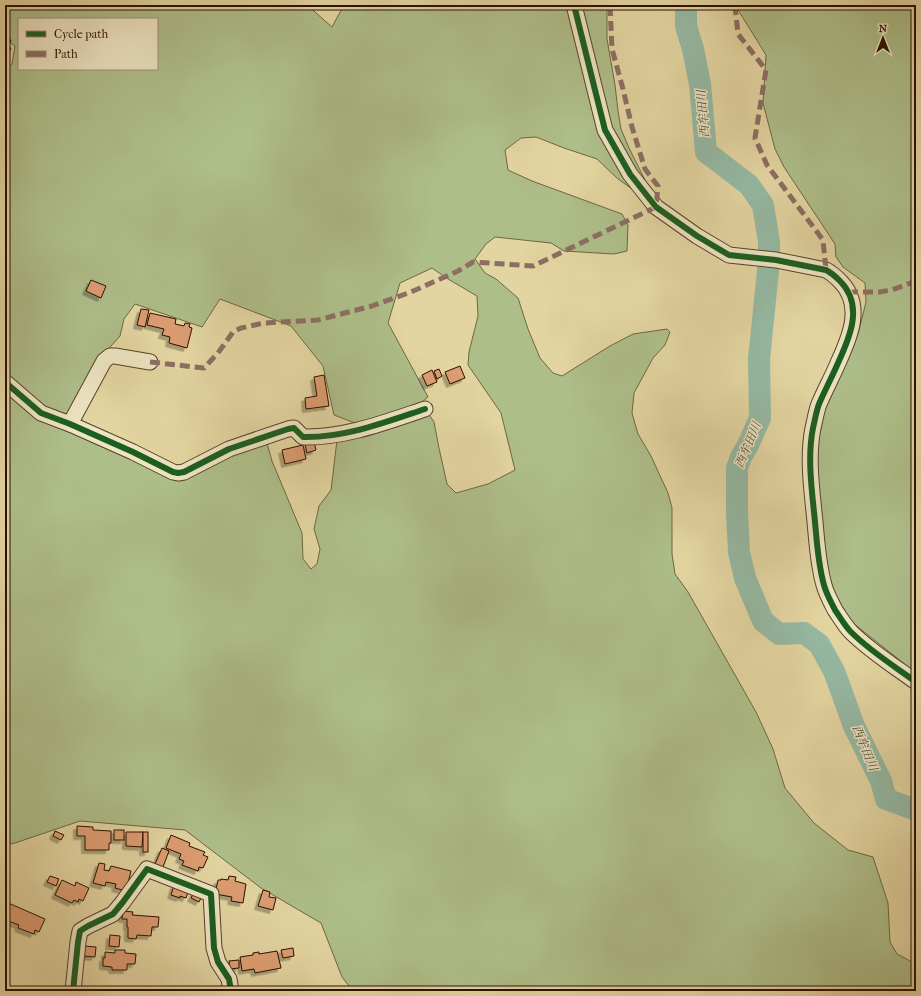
<svg xmlns="http://www.w3.org/2000/svg" width="921" height="996" font-family="'IM FELL French Canon','Noto Serif JP',serif">
	<style>
		.green { fill: #aebe89; stroke: #6c6744; fill-rule: evenodd }
		.lines { fill: none; stroke-linecap: round; stroke-linejoin: round }
		.river { stroke: #95b9a3; stroke-width: 22 }
		.building { fill: #dd9d72; stroke: #2b1000; filter: url(#shadow) }
		.minor-casing { stroke: #594128; stroke-width: 17 }
		.minor { stroke: #ede4c2; stroke-width: 15 }
		.quiet { stroke: #8d6e63; stroke-width: 5; stroke-dasharray: 10 5; stroke-linecap: butt }
		.cycleway-casing { stroke: #ede4c2; stroke-width: 8 }
		.cycleway { stroke: #1b5e20; stroke-width: 6 }
		.labels { text-anchor: middle; stroke-width: 3; stroke-linejoin: round; paint-order: stroke }
		.water-label { font-size: 12px; font-style: italic; fill: #504b39; stroke: #ede4c2 }
	</style>
	<defs>
		<filter id="shadow"><feDropShadow dx="-3.5" dy="3.5" stdDeviation="0" flood-color="#0004"/></filter>
	</defs>
	<rect width="100%" height="100%" fill="#e3d5a1"/>
	<filter id="stains"><feTurbulence type="fractalNoise" baseFrequency=".005" numOctaves="4"/><feColorMatrix values="0 0 0 0 .2 0 0 0 0 .09 0 0 0 0 .02 0 0 0 .5 -.17"/></filter>
	<radialGradient id="worn" r=".72"><stop offset=".6" stop-color="#630" stop-opacity="0"/><stop offset="1" stop-color="#630" stop-opacity=".3"/></radialGradient>
	<g class="green">
		<path d="M5,5h302l25,22 12,-22h224l32,126 15,32 20,28 -17,-12 -21,-20 -33,-11 -28,-11 -15,1 -16,12 3,20 24,11 90,33 6,11 -1,26 -13,3 -50,-3 -13,-8 -56,-6 -9,7 -11,15 10,14 11,6 22,19 10,31 12,29 13,15 9,3 48,-30 23,-12 34,-5 3,3 -5,13 -12,13 -19,35 -2,20 6,21 13,22 17,37 4,15v46l3,20 13,18 68,120 17,37 12,39 29,35 34,27 25,7 15,46 2,39 7,12 19,10v27h-563l-11,-14 -21,-54 -60,-35 -76,-58 -105,-9 -65,22 -10,2v-456l162,87 90,-35 10,2 5,18 30,72 1,26 8,10 6,-5 3,-15 -6,-20 5,-23 12,-16 6,-50 91,-27 6,9 5,26 8,36 9,9 32,-9 27,-14 -14,-57 -33,-48 1,-13 9,-36 -1,-20 -29,-17 -16,-11 -32,15 -12,40 40,74 -6,5 -62,23 -26,-10 -11,-49 -32,-40 -71,-27 -18,28 -67,-23 -11,15 -4,17 -17,19 -32,61 -28,-8 -38,-32v-306l7,-6 3,-18 -10,-7zM19,19h138v50h-138z"/>
		<polygon points="579,5 606,5 607,8 607,39 615,85 618,111 621,129 629,148 648,186 639,177 611,127"/>
		<polygon points="735,5 916,5 916,673 854,624 844,614 832,589 826,566 816,455 819,427 829,395 838,379 858,334 866,302 865,283 843,267 836,257 835,244 784,167 775,149 763,103 766,55"/>
	</g>
	<g class="lines">
		<polyline class="river" points="686,5 686,26 693,49 700,84 706,152 749,185 763,205 769,242 769,261 759,359 760,418 749,443 741,457 737,468 737,512 739,552 745,578 763,621 779,634 804,633 819,644 834,671 854,726 881,781 886,799 916,810"/>
	</g>
	<g class="building">
		<polygon points="7,38 11,40 8,47 11,48 5,61 5,42 6,42"/>
		<polygon points="91,280 106,286 101,298 86,291"/>
		<polygon points="141,309 149,310 145,327 137,325"/>
		<polygon points="150,313 176,319 175,324 184,326 185,323 190,324 189,327 192,328 187,348 169,343 170,337 162,335 164,329 147,325"/>
		<polygon points="460,366 465,378 450,384 445,372"/>
		<polygon points="439,369 442,376 437,379 434,371"/>
		<polygon points="432,370 437,382 427,386 422,375"/>
		<polygon points="324,375 329,406 306,409 305,398 317,396 314,377"/>
		<polygon points="314,442 316,450 307,453 305,444"/>
		<polygon points="303,445 306,459 285,464 282,450"/>
		<polygon points="77,826 93,827 93,830 111,831 111,843 109,843 109,850 85,850 85,836 77,836"/>
		<rect x="114" y="830" width="10" height="10"/>
		<polygon points="55,831 64,835 61,840 53,836"/>
		<polygon points="126,832 143,832 142,847 126,846"/>
		<rect x="143" y="832" width="5" height="20"/>
		<polygon points="171,835 190,843 189,846 205,852 203,855 208,857 203,868 199,867 198,871 182,865 184,861 179,859 181,854 166,848"/>
		<polygon points="162,848 169,851 163,867 155,864"/>
		<polygon points="99,863 105,864 104,870 109,871 111,866 131,871 126,891 115,888 116,884 106,882 105,886 93,883"/>
		<polygon points="50,876 59,879 56,886 47,882"/>
		<polygon points="229,876 236,877 235,881 246,884 243,903 231,901 232,897 215,894 218,880 221,880 221,879 228,880"/>
		<polygon points="62,880 75,886 76,882 89,888 83,901 79,899 78,902 74,900 72,903 55,895"/>
		<polygon points="174,885 188,892 186,898 180,896 180,898 171,895"/>
		<polygon points="263,890 270,892 269,897 276,898 273,910 258,906"/>
		<polygon points="195,891 203,894 199,902 191,898"/>
		<polygon points="6,902 45,919 39,932 35,930 34,934 18,928 19,925 8,921 9,919 5,917 5,904"/>
		<polygon points="123,911 133,912 132,915 159,917 158,927 152,927 151,936 137,935 136,939 128,938 128,927 127,927 127,919 122,919"/>
		<polygon points="110,935 120,936 119,947 109,946"/>
		<polygon points="84,946 96,947 95,957 83,956"/>
		<polygon points="293,948 294,956 283,958 281,950"/>
		<polygon points="115,950 125,950 125,953 136,954 135,964 127,964 127,970 112,970 112,967 103,966 103,958 105,958 105,952 115,953"/>
		<polygon points="277,951 281,968 255,973 254,969 242,971 240,957 253,955 253,953 259,952 259,954"/>
		<polygon points="239,960 239,968 230,969 229,961"/>
	</g>
	<g class="lines">
		<defs>
			<g id="minor">
				<path d="M574,5l21,85 10,40 25,44 26,33 41,29 32,19 47,5 50,10c6,3 10,7 14,11 24,24 10,56 -2,82 -6,14 -13,27 -19,41 -3,8 -4,16 -6,24 -6,30 -1,63 2,94 2,21 3,42 9,63 2,8 7,17 11,25 5,7 10,16 16,22 19,19 43,34 65,50"/>
				<path d="M5,382l36,31 29,11 63,28 40,20 5,1 6,-1 45,-23 59,-20 6,-1 9,9c42,1 83,-15 122,-28"/>
				<polyline points="70,424 104,361 110,356 115,356 150,362"/>
				<polyline points="73,991 78,942 80,931 88,926 113,914 123,902 147,869 211,894 214,948 218,962 229,979 231,991"/>
			</g>
		</defs>
		<use href="#minor" class="minor-casing"/>
		<use href="#minor" class="minor"/>
		<g class="quiet">
			<polyline points="735,5 738,34 766,70 755,138 767,165 823,240 826,270"/>
			<polyline points="848,292 879,292 892,290 916,281"/>
			<polyline points="150,362 204,368 218,353 233,332 241,328 264,323 318,320 372,306 411,292 458,271 473,262 533,266 656,207 658,186 645,169 632,127 623,89 612,49 610,5"/>
		</g>
		<defs>
			<g id="cycleway">
				<path d="M574,5l21,85 10,40 25,44 26,33 41,29 32,19 47,5 50,10c6,3 10,7 14,11 24,24 10,56 -2,82 -6,14 -13,27 -19,41 -3,8 -4,16 -6,24 -6,30 -1,63 2,94 2,21 3,42 9,63 2,8 7,17 11,25 5,7 10,16 16,22 19,19 43,34 65,50"/>
				<path d="M5,382l36,31 29,11 63,28 40,20 5,1 6,-1 45,-23 59,-20 6,-1 9,9c42,1 83,-15 122,-28"/>
				<polyline points="73,991 78,942 80,931 88,926 113,914 123,902 147,869 211,894 214,948 218,962 229,979 231,991"/>
			</g>
		</defs>
		<use href="#cycleway" class="cycleway-casing"/>
		<use href="#cycleway" class="cycleway"/>
	</g>
	<g class="labels">
		<g class="water-label">
			<text transform="translate(703 114) rotate(-95)" y="4">西牟田川</text>
			<text transform="translate(748 445) rotate(-67)" y="4">西牟田川</text>
			<text transform="translate(865 748) rotate(68)" y="4">西牟田川</text>
		</g>
	</g>
	<rect width="921" height="996" fill="none" stroke="#e3d5a1" stroke-width="20"/>
	<rect x="6" y="6" width="909" height="984" fill="none" stroke="#2b1000" stroke-width="2"/>
	<rect x="10" y="10" width="901" height="976" fill="none" stroke="#2b1000"/>
	<rect x="18" y="18" width="140" height="52" fill="#ede4c2" stroke="#9f8f74"/>
	<rect x="26" y="31" width="20" height="6" fill="#1b5e20" stroke="#9f8f74"/>
	<text x="54" y="38" font-size="12" fill="#2b1000">Cycle path</text>
	<rect x="26" y="51" width="20" height="6" fill="#8d6e63" stroke="#9f8f74"/>
	<text x="54" y="58" font-size="12" fill="#2b1000">Path</text>
	<g transform="translate(883 38)" stroke="#ede4c2" stroke-width="3" paint-order="stroke">
	<path d="M0-3L7 15L0 10L-7 15Z" fill="#2b1000"/>
	<text y="-6" font-size="11" font-weight="bold" text-anchor="middle" fill="#2b1000">N</text>
	</g>
	<rect width="100%" height="100%" filter="url(#stains)"/>
	<rect width="100%" height="100%" fill="url(#worn)"/>
</svg>
